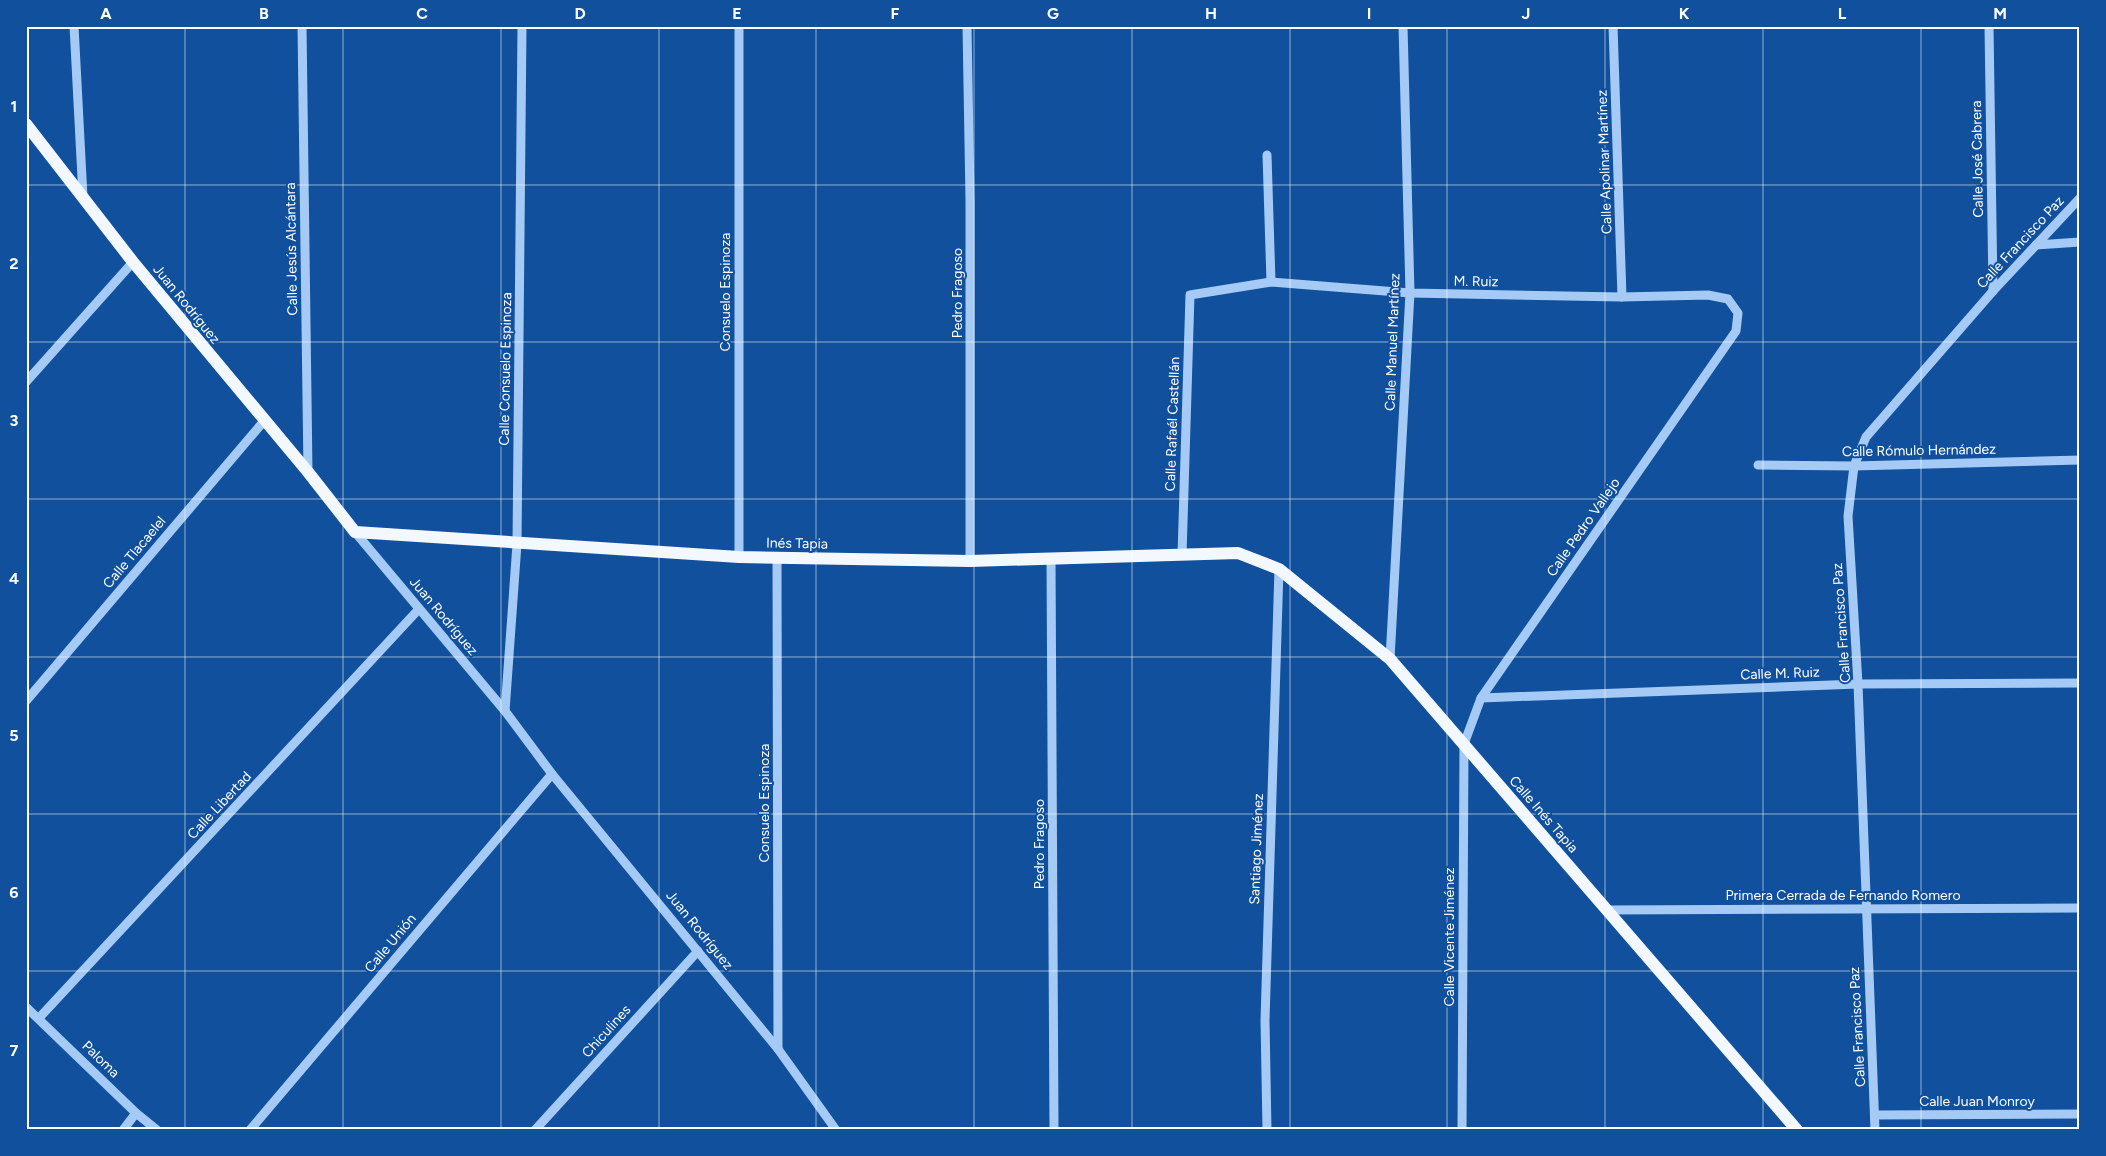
<svg xmlns="http://www.w3.org/2000/svg" width="2106" height="1156" font-family="Figtree,sans-serif">
	<style>
		.lines { fill: none; stroke-linecap: round; stroke-linejoin: round }
		.minor { stroke: #a5caf5; stroke-width: 9 }
		.major { stroke: #f3f8ff; stroke-width: 12 }
		.grid { fill: none; stroke: #fff; stroke-width: 1; stroke-opacity: 0.55 }
		.labels { text-anchor: middle; stroke-width: 4; stroke-linejoin: round; paint-order: stroke }
		.street-label { font-size: 14px; fill: #fff; stroke: #10509d }
		.neatline { fill: none; stroke: #fff; stroke-width: 2 }
		.grid-label { font-size: 16px; text-anchor: middle; font-weight: bold; fill: #fff }
	</style>
	<rect width="100%" height="100%" fill="#10509d"/>
	<g class="lines">
		<g class="minor">
			<polyline points="74,26 83,197"/>
			<polyline points="302,26 308,472"/>
			<polyline points="967,26 970,201 970,561"/>
			<polyline points="1613,26 1622,297"/>
			<polyline points="1989,26 1993,291"/>
			<polyline points="1267,155 1271,282"/>
			<polyline points="2036,245 2080,242"/>
			<polyline points="26,382 133,262"/>
			<polyline points="1758,465 1854,466 2080,460"/>
			<polyline points="355,532 505,711 552,774 778,1049 836,1130"/>
			<polyline points="1182,555 1190,295 1271,282 1410,293 1622,297 1708,295 1728,299 1738,313 1736,331 1481,698 1464,744 1462,1130"/>
			<polyline points="739,557 739,26"/>
			<polyline points="777,558 778,1049"/>
			<polyline points="1051,558 1054,1130"/>
			<polyline points="1390,659 1410,293 1403,26"/>
			<polyline points="1481,698 1858,684 2080,683"/>
			<polyline points="26,701 264,421"/>
			<polyline points="505,711 517,544 522,26"/>
			<polyline points="1607,910 2080,908"/>
			<polyline points="26,1007 136,1113 157,1130"/>
			<polyline points="39,1018 418,610"/>
			<polyline points="1875,1115 2080,1114"/>
			<polyline points="123,1130 136,1113"/>
			<polyline points="250,1130 552,774"/>
			<polyline points="535,1130 698,951"/>
			<polyline points="1267,1130 1265,1020 1279,569"/>
			<polyline points="1875,1130 1858,684 1848,516 1854,466 1866,437 1993,291 2080,198"/>
		</g>
		<polyline class="major" points="26,124 133,262 308,472 355,532 739,557 970,561 1238,553 1279,569 1390,659 1797,1130"/>
	</g>
	<path class="grid" d="M185,26v1104M343,26v1104M501,26v1104M659,26v1104M816,26v1104M974,26v1104M1132,26v1104M1290,26v1104M1447,26v1104M1605,26v1104M1763,26v1104M1921,26v1104M26,185h2054M26,342h2054M26,499h2054M26,657h2054M26,814h2054M26,971h2054"/>
	<g class="labels">
		<g class="street-label">
			<text transform="translate(1977 159) rotate(-91)" y="5">Calle José Cabrera</text>
			<text transform="translate(1604 162) rotate(-92)" y="5">Calle Apolinar Martínez</text>
			<text transform="translate(2020 242) rotate(-47)" y="5">Calle Francisco Paz</text>
			<text transform="translate(291 249) rotate(-91)" y="5">Calle Jesús Alcántara</text>
			<text transform="translate(1476 281) rotate(1)" y="5">M. Ruiz</text>
			<text transform="translate(725 292) rotate(-90)" y="5">Consuelo Espinoza</text>
			<text transform="translate(957 293) rotate(-90)" y="5">Pedro Fragoso</text>
			<text transform="translate(187 304) rotate(51)" y="5">Juan Rodríguez</text>
			<text transform="translate(1392 342) rotate(-88)" y="5">Calle Manuel Martínez</text>
			<text transform="translate(505 369) rotate(-89)" y="5">Calle Consuelo Espinoza</text>
			<text transform="translate(1172 424) rotate(-88)" y="5">Calle Rafaél Castellán</text>
			<text transform="translate(1919 450) rotate(-1)" y="5">Calle Rómulo Hernández</text>
			<text transform="translate(1583 527) rotate(-55)" y="5">Calle Pedro Vallejo</text>
			<text transform="translate(797 543) rotate(1)" y="5">Inés Tapia</text>
			<text transform="translate(134 552) rotate(-50)" y="5">Calle Tlacaelel</text>
			<text transform="translate(444 616) rotate(50)" y="5">Juan Rodríguez</text>
			<text transform="translate(1841 623) rotate(-94)" y="5">Calle Francisco Paz</text>
			<text transform="translate(1780 673) rotate(-2)" y="5">Calle M. Ruiz</text>
			<text transform="translate(764 803) rotate(-90)" y="5">Consuelo Espinoza</text>
			<text transform="translate(219 805) rotate(-47)" y="5">Calle Libertad</text>
			<text transform="translate(1544 814) rotate(49)" y="5">Calle Inés Tapia</text>
			<text transform="translate(1039 844) rotate(-90)" y="5">Pedro Fragoso</text>
			<text transform="translate(1256 849) rotate(-88)" y="5">Santiago Jiménez</text>
			<text x="1843" y="900">Primera Cerrada de Fernando Romero</text>
			<text transform="translate(700 930) rotate(51)" y="5">Juan Rodríguez</text>
			<text transform="translate(1449 937) rotate(-90)" y="5">Calle Vicente Jiménez</text>
			<text transform="translate(390 943) rotate(-50)" y="5">Calle Unión</text>
			<text transform="translate(1857 1027) rotate(-93)" y="5">Calle Francisco Paz</text>
			<text transform="translate(606 1031) rotate(-48)" y="5">Chiculines</text>
			<text transform="translate(101 1059) rotate(44)" y="5">Paloma</text>
			<text x="1977" y="1106">Calle Juan Monroy</text>
		</g>
	</g>
	<rect width="2106" height="1156" fill="none" stroke="#10509d" stroke-width="55"/>
	<rect x="28" y="28" width="2050" height="1100" class="neatline"/>
	<g class="grid-label">
		<text x="106" y="19">A</text>
		<text x="264" y="19">B</text>
		<text x="422" y="19">C</text>
		<text x="580" y="19">D</text>
		<text x="737" y="19">E</text>
		<text x="895" y="19">F</text>
		<text x="1053" y="19">G</text>
		<text x="1211" y="19">H</text>
		<text x="1369" y="19">I</text>
		<text x="1526" y="19">J</text>
		<text x="1684" y="19">K</text>
		<text x="1842" y="19">L</text>
		<text x="2000" y="19">M</text>
		<text x="14" y="112">1</text>
		<text x="14" y="269">2</text>
		<text x="14" y="426">3</text>
		<text x="14" y="584">4</text>
		<text x="14" y="741">5</text>
		<text x="14" y="898">6</text>
		<text x="14" y="1056">7</text>
	</g>
</svg>
